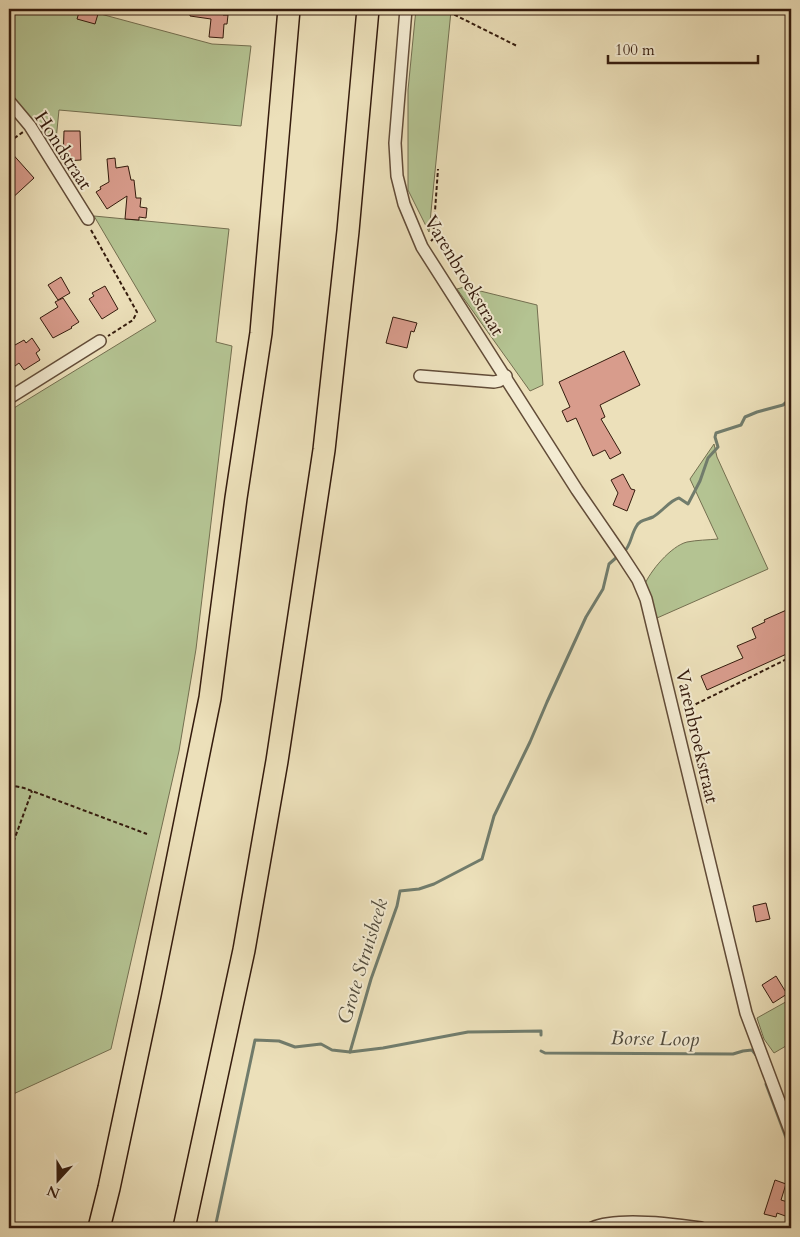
<svg xmlns="http://www.w3.org/2000/svg" width="800" height="1237" font-family="Cardo,serif">
	<style>
		.green { fill: #b4c392; stroke: #746f50 }
		.lines { fill: none; stroke-linecap: round; stroke-linejoin: round }
		.stream { stroke: #717c6c; stroke-width: 3 }
		.building { fill: #d89c8c; stroke: #341b0d }
		.street-casing { stroke: #624c38; stroke-width: 14 }
		.highway-casing { stroke: #341b0d; stroke-width: 24 }
		.path { stroke: #341b0d; stroke-width: 2; stroke-dasharray: 4 2.5; stroke-linecap: butt }
		.street { stroke: #f3ebd2; stroke-width: 11 }
		.highway { stroke: #ece0ba; stroke-width: 21 }
		.labels { text-anchor: middle; stroke-width: 4; stroke-linejoin: round; paint-order: stroke }
		.street-label { font-size: 19px; fill: #341b0d; stroke: #f3ebd2 }
		.water-label { font-size: 20px; font-style: italic; fill: #524c3d; stroke: #f3ebd2 }
	</style>
	<rect width="100%" height="100%" fill="#ece0ba"/>
	<filter id="stains"><feTurbulence type="fractalNoise" baseFrequency=".004" numOctaves="4"/><feColorMatrix values="0 0 0 0 .2 0 0 0 0 .09 0 0 0 0 .02 0 0 0 .5 -.17"/></filter>
	<radialGradient id="worn" r=".72"><stop offset=".6" stop-color="#630" stop-opacity="0"/><stop offset="1" stop-color="#630" stop-opacity=".3"/></radialGradient>
	<g class="green">
		<polygon points="9,9 82,9 212,44 251,46 241,126 59,110 55,150 9,93"/>
		<polygon points="416,9 450,9 451,11 429,232 408,190 408,90"/>
		<polygon points="94,216 229,229 216,342 232,346 196,649 179,751 111,1049 9,1096 9,608 12,605 9,601 9,411 156,321"/>
		<polygon points="464,287 537,305 543,385 530,391 457,289"/>
		<path d="M714,444l3,13 51,112 -111,49 -13,-32c6,-15 27,-40 43,-44 10,-2 21,-2 31,-3l-28,-60z"/>
		<polygon points="791,999 791,1043 774,1053 764,1039 757,1018"/>
	</g>
	<g class="lines">
		<g class="stream">
			<path d="M624,552c7,-7 7,-17 12,-25 3,-7 10,-7 17,-10 9,-5 17,-17 26,-19l9,6 12,-23 8,-23 10,-11 -3,-10 1,-4 25,-8 4,-8 12,-5 26,-7 8,-7"/>
			<polyline points="541,1051 545,1053 733,1054 743,1051 752,1050 756,1055"/>
			<polyline points="350,1052 383,1048 468,1032 541,1031 541,1035"/>
			<polyline points="766,1084 791,1151"/>
			<polyline points="215,1228 255,1040 279,1041 295,1047 321,1044 332,1050 350,1052 371,979 397,906 400,891 419,889 434,884 482,859 494,816 530,742 547,702 586,617 603,589 609,564 617,557"/>
		</g>
	</g>
	<g class="building">
		<polygon points="80,9 98,14 95,24 77,19"/>
		<polygon points="190,9 223,9 223,15 228,15 227,24 224,24 223,38 209,37 211,19 190,16"/>
		<polygon points="64,131 80,131 81,160 63,161"/>
		<polygon points="9,150 34,178 9,201"/>
		<polygon points="115,158 116,168 128,166 131,180 134,180 136,198 141,198 140,207 147,208 146,218 139,217 139,220 125,219 127,196 107,209 96,192 101,189 100,187 109,182 107,159"/>
		<polygon points="61,277 70,293 58,300 48,285"/>
		<polygon points="105,286 118,309 102,319 89,299 94,296 92,293"/>
		<polygon points="63,298 79,322 71,327 72,328 53,338 40,318 58,307 55,302"/>
		<polygon points="393,317 417,323 414,332 411,331 407,348 386,343"/>
		<polygon points="9,335 15,345 24,340 26,343 32,338 40,350 36,353 40,360 24,370 19,363 15,366 9,357"/>
		<polygon points="624,351 640,385 600,405 605,417 601,419 621,453 610,459 605,450 593,456 576,418 567,422 562,411 570,407 559,382"/>
		<polygon points="623,474 631,489 635,490 627,511 613,505 618,493 611,480"/>
		<polygon points="791,608 791,652 707,690 701,676 743,658 737,646 756,638 752,628 765,622 764,620"/>
		<polygon points="766,903 770,919 756,922 753,906"/>
		<polygon points="776,976 787,994 773,1003 762,985"/>
		<polygon points="775,1180 786,1184 781,1200 791,1203 791,1218 777,1213 776,1217 764,1214"/>
	</g>
	<g class="lines">
		<defs>
			<g id="street">
				<polyline points="406,9 395,143 397,176 404,204 422,247 577,490 621,554 638,580 646,599 746,1013 791,1133"/>
				<polyline points="9,101 30,126 88,219"/>
				<polyline points="420,376 494,382 499,381 506,376"/>
				<polyline points="9,398 100,341"/>
				<path d="M592,1228c24,-11 82,-4 109,0"/>
			</g>
			<g id="highway">
				<polyline points="99,1228 109,1188 150,995 210,698 236,498 261,333 289,9"/>
				<polyline points="184,1228 244,950 277,761 324,450 348,231 368,9"/>
			</g>
		</defs>
		<use href="#street" class="street-casing"/>
		<use href="#highway" class="highway-casing"/>
		<g class="path">
			<polyline points="452,9 453,14 517,46"/>
			<polyline points="9,142 23,132"/>
			<polyline points="91,230 137,312 133,320 108,336"/>
			<polyline points="431,241 433,239 438,169"/>
			<polyline points="684,710 791,657"/>
			<polyline points="9,785 24,788 147,834"/>
			<polyline points="9,854 32,791"/>
		</g>
		<use href="#street" class="street"/>
		<use href="#highway" class="highway"/>
	</g>
	<g class="labels">
		<g class="street-label">
			<text transform="translate(64 150) rotate(57)" y="7">Hondstraat</text>
			<text transform="translate(465 275) rotate(59)" y="7">Varenbroekstraat</text>
			<text transform="translate(698 736) rotate(77)" y="7">Varenbroekstraat</text>
		</g>
		<g class="water-label">
			<text transform="translate(362 961) rotate(-73)" y="7">Grote Struisbeek</text>
			<text transform="translate(655 1038) rotate(1)" y="7">Borse Loop</text>
		</g>
	</g>
	<rect width="800" height="1237" fill="none" stroke="#ece0ba" stroke-width="30"/>
	<rect x="10" y="10" width="780" height="1217" fill="none" stroke="#341b0d" stroke-width="2.5"/>
	<rect x="15" y="15" width="770" height="1207" fill="none" stroke="#341b0d"/>
	<g transform="translate(58 1180) rotate(201)" stroke="#f3ebd2" stroke-width="4" paint-order="stroke">
	<path d="M0-4L9 19L0 12L-9 19Z" fill="#341b0d"/>
	<text y="-8" font-size="14" font-weight="bold" text-anchor="middle" fill="#341b0d">N</text>
	</g>
	<path d="M608 55v8h150v-8" fill="none" stroke="#341b0d" stroke-width="2.5"/>
	<text x="615" y="55" font-size="15" fill="#341b0d" stroke="#f3ebd2" stroke-width="4" paint-order="stroke">100 m</text>
	<rect width="100%" height="100%" filter="url(#stains)"/>
	<rect width="100%" height="100%" fill="url(#worn)"/>
</svg>
